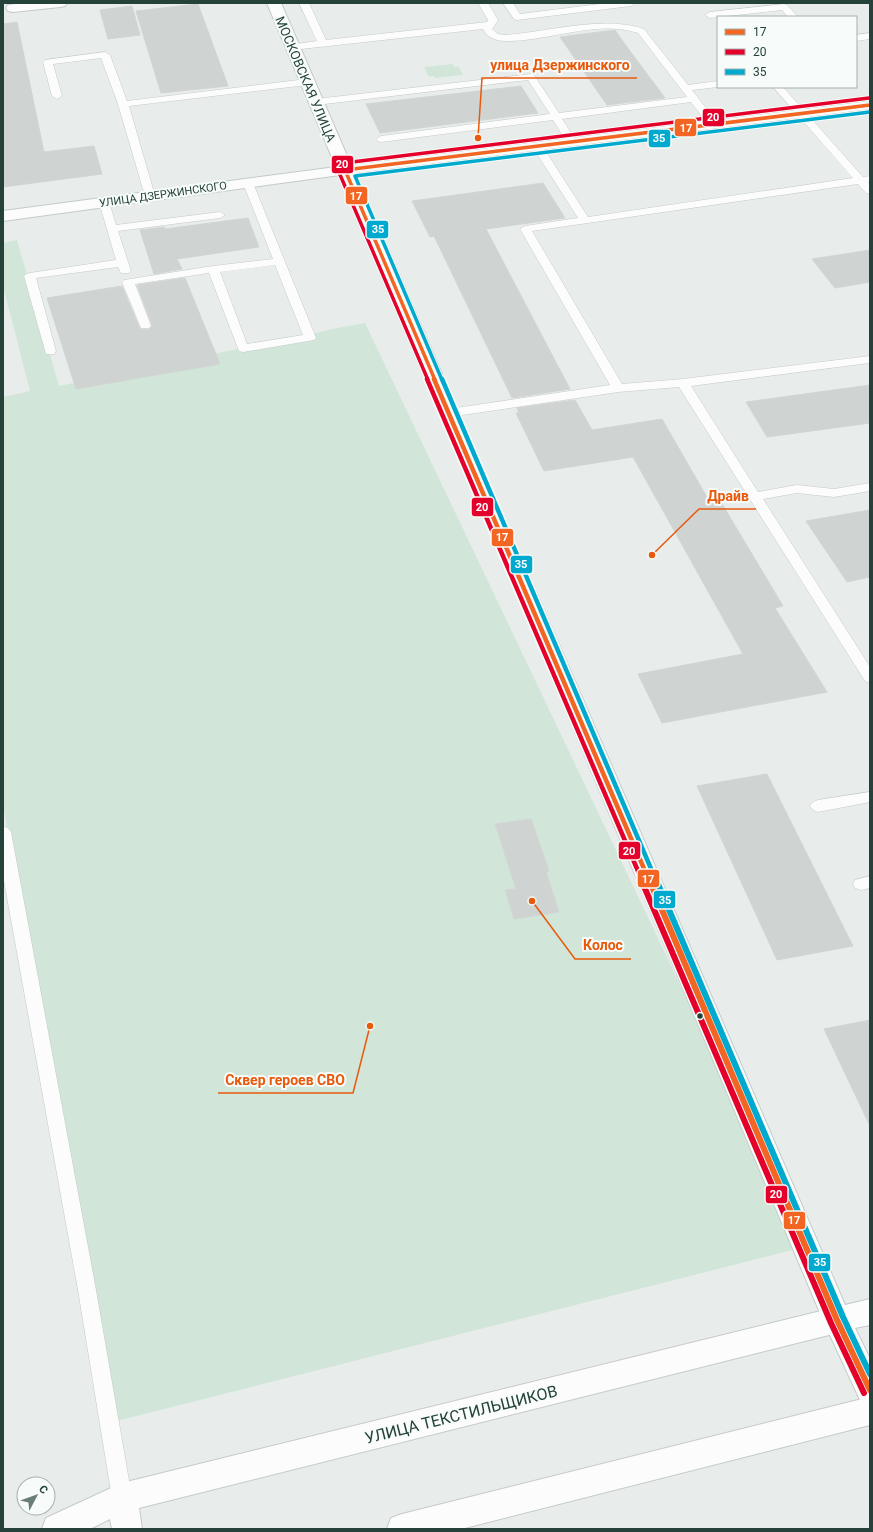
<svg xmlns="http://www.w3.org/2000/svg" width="873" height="1532" font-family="Roboto,sans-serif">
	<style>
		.green { fill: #d1e6d8 }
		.building { fill: #cfd4d2; stroke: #d1d6d4 }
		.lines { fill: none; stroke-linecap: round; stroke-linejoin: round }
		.lane-casing { stroke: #c5cac8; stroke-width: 1 }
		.street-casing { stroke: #c5cac8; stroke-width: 2 }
		.secondary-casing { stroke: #c3cbc8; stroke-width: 2 }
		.lane { fill: #fcfcfc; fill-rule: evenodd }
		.street { fill: #fcfcfc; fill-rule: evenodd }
		.secondary { fill: #fcfcfc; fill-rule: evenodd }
		.bus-1-far2-casing { stroke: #f7fbf9; stroke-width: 5.5 }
		.bus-1-far1-casing { stroke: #f7fbf9; stroke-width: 8 }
		.bus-1-casing { stroke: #f7fbf9; stroke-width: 9 }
		.bus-2-far2-casing { stroke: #f7fbf9; stroke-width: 5.5 }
		.bus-2-far1-casing { stroke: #f7fbf9; stroke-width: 8 }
		.bus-2-casing { stroke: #f7fbf9; stroke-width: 9 }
		.bus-3-far2-casing { stroke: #f7fbf9; stroke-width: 5.5 }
		.bus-3-far1-casing { stroke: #f7fbf9; stroke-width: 8 }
		.bus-3-casing { stroke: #f7fbf9; stroke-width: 9 }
		.bus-1-far2 { stroke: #f26522; stroke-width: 3.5 }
		.bus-1-far1 { stroke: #f26522; stroke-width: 4.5 }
		.bus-1 { stroke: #f26522; stroke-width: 6 }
		.bus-2-far2 { stroke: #e4002b; stroke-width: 3.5 }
		.bus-2-far1 { stroke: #e4002b; stroke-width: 4.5 }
		.bus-2 { stroke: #e4002b; stroke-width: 6 }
		.bus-3-far2 { stroke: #00a9ce; stroke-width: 3.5 }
		.bus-3-far1 { stroke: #00a9ce; stroke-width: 4.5 }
		.bus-3 { stroke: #00a9ce; stroke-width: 6 }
		.bus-dot { fill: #24423a; stroke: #f7fbf9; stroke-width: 1.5 }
		.labels { text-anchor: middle; stroke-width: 4; stroke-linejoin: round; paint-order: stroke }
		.far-street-label { font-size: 11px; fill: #24423a; stroke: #f7fbf9 }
		.street-label { font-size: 13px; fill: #24423a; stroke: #f7fbf9 }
		.near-street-label { font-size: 16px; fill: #24423a; stroke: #f7fbf9 }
		.leader { fill: none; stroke: #e8590c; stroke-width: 1.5 }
		.callout-dot { fill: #e8590c; stroke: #f7fbf9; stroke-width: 1.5 }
		.callout-label { font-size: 14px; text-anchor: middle; font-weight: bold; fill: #e8590c; stroke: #f7fbf9; stroke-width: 4; stroke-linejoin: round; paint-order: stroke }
		.line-badge { stroke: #f7fbf9; stroke-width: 1.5 }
		.badge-label { font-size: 11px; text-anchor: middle; font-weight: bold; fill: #fff }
	</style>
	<rect width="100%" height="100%" fill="#e8edeb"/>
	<g class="green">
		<polygon points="453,64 454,67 458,66 463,75 435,78 434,76 429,77 424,67"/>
		<polygon points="17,240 59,386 325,331 331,329 365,323 805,1247 109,1423 3,804 3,397 30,391 3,286 3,243"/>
	</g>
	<g class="building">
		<polygon points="198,4 228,86 161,93 136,11"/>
		<polygon points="132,6 140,35 108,39 100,10"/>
		<polygon points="17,22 44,152 94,146 102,174 3,187 3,24"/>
		<polygon points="615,30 624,43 665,98 607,105 560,37"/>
		<polygon points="521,86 538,113 380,133 366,104"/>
		<polygon points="543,183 565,218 486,229 570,389 512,398 434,236 430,237 412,201"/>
		<polygon points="248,218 259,247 177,259 182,269 154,274 140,230 164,227 165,229"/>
		<polygon points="870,250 870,282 835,288 812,259"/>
		<polygon points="185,278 220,364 76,389 47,298 122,286 140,329 149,330 152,325 137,285"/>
		<polygon points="870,385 870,423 767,437 746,402"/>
		<polygon points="575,400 592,430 662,419 708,499 718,497 783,606 775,608 827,692 662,723 638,674 743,654 633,457 544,471 516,413 519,413 517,408"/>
		<polygon points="870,510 870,577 847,582 806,521"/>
		<polygon points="767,774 853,946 777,960 697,786"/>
		<polygon points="531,819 549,871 546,872 559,912 514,919 505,890 516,889 495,824"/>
		<polygon points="870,1020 870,1126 824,1029"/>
	</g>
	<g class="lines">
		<defs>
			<g id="lane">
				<path d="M299,3h10l17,37 161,-18 1,-2 -10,-17h10l10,17 -6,9 6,5 7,1c44,-3 97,-20 139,-6l44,56 30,-4v6l-26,3 26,34 -1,2h-8l-18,-24 -129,17 15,23 -5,3 -4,-1 -15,-24 -172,22 -4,-1 -1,-2 5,-3 169,-22 -22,-34 -212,25 -5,-3 5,-3 215,-25 3,1 25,38 128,-16 -49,-64c-41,-14 -90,9 -133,8 -9,0 -19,-4 -22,-12l-191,21 -5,-3 2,-2 28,-4z"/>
				<polygon points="503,3 513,3 520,14 608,3 636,3 631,6 517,20 514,19"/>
				<polygon points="784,4 787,5 798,17 788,17 782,10 710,18 705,15 710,12"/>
				<polygon points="870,33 870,39 856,41 856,35"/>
				<polygon points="105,52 110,55 127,101 307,79 312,82 307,85 129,106 155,196 150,199 145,196 118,104 101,58 53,64 62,96 57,99 52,96 43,62 45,60"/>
				<polygon points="773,87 783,87 863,177 870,176 870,182 868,182 870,185 870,194 866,193 858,184 532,231 622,384 683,379 870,356 869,363 691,386 758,492 797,485 834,489 870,483 870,491 834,497 797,493 763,499 870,667 870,683 865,681 679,387 618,392 449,417 445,416 443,413 445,410 449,409 610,385 520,229 525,226 578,218 532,146 533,144 541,144 588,217 853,178"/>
				<path d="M248,180l5,3 63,155 -2,2 -71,12 -4,-1 -30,-78 -74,11 16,42 -2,2h-8l-19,-46 2,-2 89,-14 60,-7 -30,-76zM275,265l28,70 -56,9 -27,-72z"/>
				<polygon points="104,199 109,202 116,225 220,212 225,215 220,218 118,231 131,271 129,273 121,273 118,267 36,278 56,351 54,354 46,354 24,276 26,274 30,273 116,260 99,202"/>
				<polygon points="870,792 870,802 818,812 813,810 810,806 813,802 818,800"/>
				<polygon points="3,826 8,828 11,832 96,1290 132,1498 129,1505 122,1508 115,1505 112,1498 78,1290 3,875"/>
				<polygon points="870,876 870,888 861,890 855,888 853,884 855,880"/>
			</g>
			<g id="street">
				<polygon points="22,3 67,3 65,6 60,7 13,12 8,11 6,8 8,5"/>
				<polygon points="837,1307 847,1311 851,1320 847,1329 837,1333 139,1508 142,1529 112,1529 110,1519 90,1529 42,1529 46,1518 122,1483"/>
				<polygon points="870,1397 870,1425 461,1529 387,1529 391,1518 402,1514"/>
			</g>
			<polygon id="secondary" points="267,3 281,3 351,165 870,101 870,109 355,173 845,1305 870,1299 870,1325 855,1328 870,1359 870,1403 860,1400 823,1320 340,175 3,221 3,211 336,167"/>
		</defs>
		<use href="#lane" class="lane-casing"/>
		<use href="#street" class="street-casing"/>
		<use href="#secondary" class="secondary-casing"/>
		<use href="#lane" class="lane"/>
		<use href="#street" class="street"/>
		<use href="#secondary" class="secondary"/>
		<defs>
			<polyline id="bus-1-far2" points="435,380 345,170 870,105"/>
			<polyline id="bus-1-far1" points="434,379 648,878"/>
			<polyline id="bus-1" points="648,877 837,1320 870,1390"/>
			<polyline id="bus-2-far2" points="428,380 338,170 344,163 869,98"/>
			<polyline id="bus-2-far1" points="427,379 641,878"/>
			<polyline id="bus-2" points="640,877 831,1323 864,1393"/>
			<polyline id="bus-3-far2" points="442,380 355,176 870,112"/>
			<polyline id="bus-3-far1" points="442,379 655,878"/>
			<polyline id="bus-3" points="655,877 843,1317 870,1374"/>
		</defs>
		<use href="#bus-1-far2" class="bus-1-far2-casing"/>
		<use href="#bus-1-far1" class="bus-1-far1-casing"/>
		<use href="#bus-1" class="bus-1-casing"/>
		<use href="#bus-2-far2" class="bus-2-far2-casing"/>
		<use href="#bus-2-far1" class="bus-2-far1-casing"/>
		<use href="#bus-2" class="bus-2-casing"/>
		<use href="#bus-3-far2" class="bus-3-far2-casing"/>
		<use href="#bus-3-far1" class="bus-3-far1-casing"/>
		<use href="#bus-3" class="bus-3-casing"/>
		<use href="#bus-1-far2" class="bus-1-far2"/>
		<use href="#bus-1-far1" class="bus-1-far1"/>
		<use href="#bus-1" class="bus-1"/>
		<use href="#bus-2-far2" class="bus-2-far2"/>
		<use href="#bus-2-far1" class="bus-2-far1"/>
		<use href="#bus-2" class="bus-2"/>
		<use href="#bus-3-far2" class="bus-3-far2"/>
		<use href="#bus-3-far1" class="bus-3-far1"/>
		<use href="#bus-3" class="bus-3"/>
	</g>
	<circle class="bus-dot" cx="700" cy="1016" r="3.5"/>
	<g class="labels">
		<g class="far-street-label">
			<text transform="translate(163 194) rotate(-8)" y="4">УЛИЦА ДЗЕРЖИНСКОГО</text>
		</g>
		<g class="street-label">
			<text transform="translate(306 79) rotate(67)" y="5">МОСКОВСКАЯ УЛИЦА</text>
		</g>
		<g class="near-street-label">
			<text transform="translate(461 1414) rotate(-14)" y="6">УЛИЦА ТЕКСТИЛЬЩИКОВ</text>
		</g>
	</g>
	<path class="leader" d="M478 138L482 78H637M652 555L699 509H756M532 901L575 959H631M370 1026L353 1093H218"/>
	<g class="callout-dot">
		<circle cx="478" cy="138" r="4"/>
		<circle cx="652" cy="555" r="4"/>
		<circle cx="532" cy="901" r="4"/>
		<circle cx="370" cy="1026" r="4"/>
	</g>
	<g class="callout-label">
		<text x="560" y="70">улица Дзержинского</text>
		<text x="728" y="501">Драйв</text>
		<text x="603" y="950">Колос</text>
		<text x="285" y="1085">Сквер героев СВО</text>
	</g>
	<g class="line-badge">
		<rect x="702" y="108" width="23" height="19" rx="4" fill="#e4002b"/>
		<rect x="674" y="118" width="23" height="19" rx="4" fill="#f26522"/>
		<rect x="648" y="129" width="23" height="19" rx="4" fill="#00a9ce"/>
		<rect x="331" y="155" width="23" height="19" rx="4" fill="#e4002b"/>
		<rect x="345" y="186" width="23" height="19" rx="4" fill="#f26522"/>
		<rect x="366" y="220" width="23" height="19" rx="4" fill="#00a9ce"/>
		<rect x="471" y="497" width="23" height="20" rx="4" fill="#e4002b"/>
		<rect x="491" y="528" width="23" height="19" rx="4" fill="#f26522"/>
		<rect x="510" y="555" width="23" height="19" rx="4" fill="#00a9ce"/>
		<rect x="618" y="841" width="23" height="19" rx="4" fill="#e4002b"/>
		<rect x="637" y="869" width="23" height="19" rx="4" fill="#f26522"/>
		<rect x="653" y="890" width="23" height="19" rx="4" fill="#00a9ce"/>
		<rect x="765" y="1185" width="23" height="19" rx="4" fill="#e4002b"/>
		<rect x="783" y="1211" width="23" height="19" rx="4" fill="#f26522"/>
		<rect x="808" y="1253" width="23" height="19" rx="4" fill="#00a9ce"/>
	</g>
	<g class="badge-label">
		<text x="713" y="121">20</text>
		<text x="686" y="132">17</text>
		<text x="659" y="142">35</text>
		<text x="342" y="168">20</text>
		<text x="356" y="200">17</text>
		<text x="378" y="233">35</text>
		<text x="482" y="511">20</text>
		<text x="502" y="541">17</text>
		<text x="521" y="568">35</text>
		<text x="629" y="855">20</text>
		<text x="648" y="883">17</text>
		<text x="665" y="904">35</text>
		<text x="776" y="1198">20</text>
		<text x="794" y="1224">17</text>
		<text x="820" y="1266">35</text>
	</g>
	<rect width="873" height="1532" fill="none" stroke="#24423a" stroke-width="8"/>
	<rect x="717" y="16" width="140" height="72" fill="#f7fbf9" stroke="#a3b1ad"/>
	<rect x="725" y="29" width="20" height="6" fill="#f26522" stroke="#a3b1ad"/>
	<text x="753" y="36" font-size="12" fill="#24423a">17</text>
	<rect x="725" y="49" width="20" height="6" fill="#e4002b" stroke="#a3b1ad"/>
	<text x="753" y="56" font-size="12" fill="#24423a">20</text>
	<rect x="725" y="69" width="20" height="6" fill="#00a9ce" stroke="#a3b1ad"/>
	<text x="753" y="76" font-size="12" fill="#24423a">35</text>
	<g transform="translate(36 1496) rotate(49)"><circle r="19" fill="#f7fbf9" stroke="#a3b1ad"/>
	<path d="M0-3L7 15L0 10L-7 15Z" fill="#697e78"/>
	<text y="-6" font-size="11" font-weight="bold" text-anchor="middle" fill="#24423a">С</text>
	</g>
</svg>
